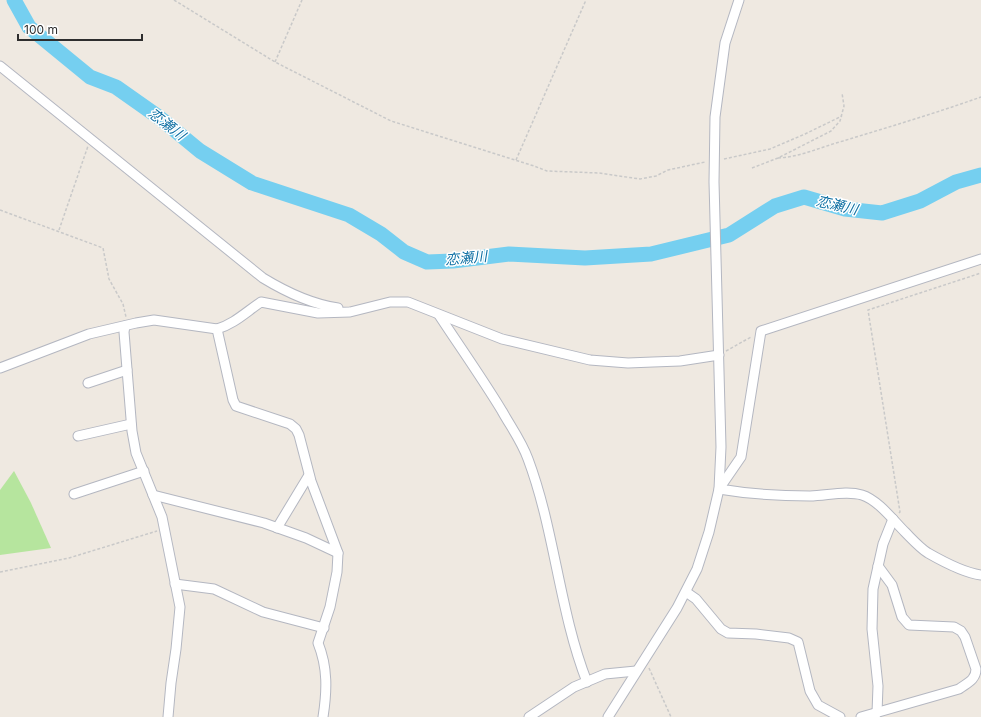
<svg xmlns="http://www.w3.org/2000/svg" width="981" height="717" font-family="Inter,'Noto Sans JP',sans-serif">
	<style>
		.green { fill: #b6e59e }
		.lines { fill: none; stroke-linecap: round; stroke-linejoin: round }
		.river { stroke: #75cff0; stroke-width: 15 }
		.minor-casing { stroke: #b4b7c1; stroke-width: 11 }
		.path { stroke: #c9c9c9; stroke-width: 1.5; stroke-dasharray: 3 2; stroke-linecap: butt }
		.minor { stroke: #fff; stroke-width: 9 }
		.labels { text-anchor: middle; stroke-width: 3; stroke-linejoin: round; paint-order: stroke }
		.water-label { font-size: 14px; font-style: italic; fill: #0d6fa3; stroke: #fff }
	</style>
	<rect width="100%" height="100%" fill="#efe9e1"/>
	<polygon class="green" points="14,471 31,503 51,548 0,555 0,490"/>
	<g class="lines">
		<polyline class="river" points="14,0 29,27 90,77 116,87 160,118 200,151 252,183 349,215 381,234 404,252 427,262 453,261 509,254 585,258 651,254 729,235 775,206 804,197 845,209 882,213 920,201 956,182 981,175"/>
		<defs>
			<g id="minor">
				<path d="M0,66l263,212c23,14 48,26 75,30"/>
				<path d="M981,259l-220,72 -20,126 -22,32c30,5 61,7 91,7 16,0 36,-6 52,-1 16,5 31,25 43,37 7,7 15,16 23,21 14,8 37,20 53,22"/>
				<path d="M439,315c21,32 43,63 63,96 9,16 20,31 26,48 27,72 31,151 59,223"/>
				<polyline points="125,326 124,332 132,431 136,453 162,517 180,607 176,649 171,683 168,717"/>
				<path d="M217,329l16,71 3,6 54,18 6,5 3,6 12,46 27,72 -1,19 -7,35 -12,36c10,25 9,48 5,74"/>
				<path d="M0,368l89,-34 47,-11 18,-3 63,9c17,-5 29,-17 44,-27l57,11 32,-1 40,-10h18l94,37 88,21 38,3 25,-1 27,-1 39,-6"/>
				<polyline points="88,383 127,370"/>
				<polyline points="78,436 131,424"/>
				<polyline points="74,494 144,471"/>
				<polyline points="153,495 264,523 306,538 338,553"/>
				<polyline points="277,528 309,475"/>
				<polyline points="175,584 214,589 263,612 324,628"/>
				<polyline points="686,592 696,599 721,629 728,633 756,634 789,638 798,642 810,691 818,705 840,717"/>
				<polyline points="877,713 878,686 872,629 873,589 883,544 893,519"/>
				<polyline points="529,717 574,687 605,674 636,671"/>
				<polyline points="608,717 677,608 697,569 709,532 719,489 721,447 714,182 715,117 725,43 739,0"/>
				<path d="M861,717l98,-28c8,-6 17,-9 17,-20l-11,-32 -4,-6 -7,-4 -45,-2 -7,-8 -10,-32 -14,-19"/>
			</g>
		</defs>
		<use href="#minor" class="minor-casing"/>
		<g class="path">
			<polyline points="174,0 275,62 391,121 534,166 547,171 599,173 640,179 656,176 668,170 705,162"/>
			<polyline points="275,62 302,0"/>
			<path d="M778,158c22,-1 43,-11 65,-17 46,-14 93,-28 138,-44"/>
			<polyline points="724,159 770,149 805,134 842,116"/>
			<polyline points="516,160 586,0"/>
			<polyline points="752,168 778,158 831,131 840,121 844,106 842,93"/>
			<polyline points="0,210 103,248 109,279 123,304 126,317"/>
			<polyline points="59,230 88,146"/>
			<polyline points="726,351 751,337"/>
			<polyline points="899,513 900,512 868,310 981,273"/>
			<polyline points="0,572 69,558 157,531"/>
			<polyline points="649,668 671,717"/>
		</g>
		<use href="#minor" class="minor"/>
	</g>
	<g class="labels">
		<g class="water-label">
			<text transform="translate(167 124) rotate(38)" y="5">恋瀬川</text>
			<text transform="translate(837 205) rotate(13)" y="5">恋瀬川</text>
			<text transform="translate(466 258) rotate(-5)" y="5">恋瀬川</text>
		</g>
	</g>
	<path d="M18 34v6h124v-6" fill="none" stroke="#2e2e2e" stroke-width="2"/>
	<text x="24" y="34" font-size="12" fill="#2e2e2e" stroke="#ffffff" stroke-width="3" paint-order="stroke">100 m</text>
</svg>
